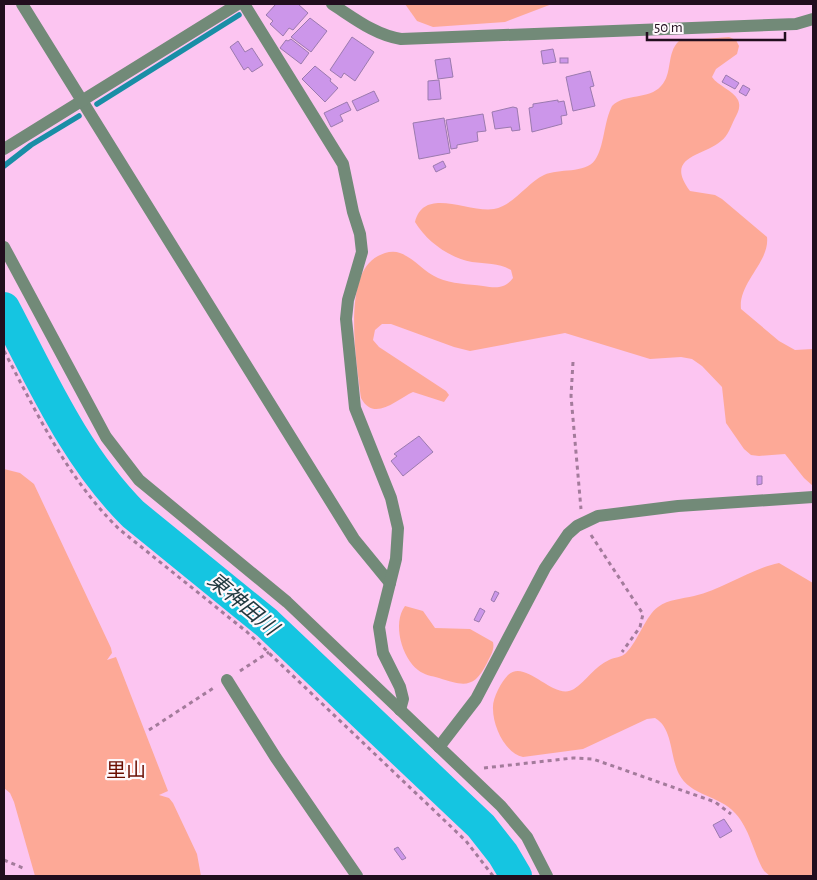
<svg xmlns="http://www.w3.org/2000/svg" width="817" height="880" font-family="'Alegreya Sans','Noto Sans JP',sans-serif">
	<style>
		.green { fill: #fda997 }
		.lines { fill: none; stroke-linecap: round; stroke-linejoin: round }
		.stream { stroke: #198ea6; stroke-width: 5.5 }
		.river { stroke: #15c5e1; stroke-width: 32 }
		.building { fill: #cc96ea; stroke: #9b7aae }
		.path { stroke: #a37b9b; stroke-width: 3; stroke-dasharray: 4 4; stroke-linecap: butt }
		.street { stroke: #728a78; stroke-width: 12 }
		.labels { text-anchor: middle; stroke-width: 4.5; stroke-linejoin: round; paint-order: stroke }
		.park-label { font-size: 20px; fill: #6a0d00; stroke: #fef8fc }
		.water-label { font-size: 21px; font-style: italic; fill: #223a40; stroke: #fef8fc }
	</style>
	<rect width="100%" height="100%" fill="#fcc5f1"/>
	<g class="green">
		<polygon points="405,4 552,4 505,22 433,27 417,21"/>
		<path d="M729,37l7,3 3,6 -2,8 -21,15 -4,8c6,9 21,13 26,23 3,7 0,12 -3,18 -4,8 -7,18 -14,23 -19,16 -57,15 -31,50l25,4 7,4 45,38c3,25 -29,46 -26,72l38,32 16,9 18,-1v137l-9,-8 -19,-24 -26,2 -8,-1 -7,-6 -18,-26 -4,-36 -20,-21 -10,-7 -11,-2 -31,2 -85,-26 -95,18 -16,-4 -63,-23h-9l-7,6 -2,10 6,7 67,44 3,4 -5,7 -31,-10c-16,7 -39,31 -52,6 -4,-33 -20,-123 17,-142 6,-3 14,-6 22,-3 14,5 24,19 38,25 14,6 30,6 45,8 13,2 22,3 30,-8l-2,-8c-12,-7 -25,-6 -39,-8 -22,-4 -45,-20 -57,-40 9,-36 53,-9 79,-13 20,-4 33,-26 50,-34 15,-7 41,-1 51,-15 9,-12 9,-39 17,-54 13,-13 37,-6 49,-20 12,-12 5,-33 18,-45z"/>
		<polygon points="4,469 20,473 34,484 111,648 112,653 107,660 116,657 168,791 159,795 169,798 173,803 197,854 201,876 35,876 14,802 10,793 4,788"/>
		<path d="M779,563l34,20v293h-43l-6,-5c-11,-19 -14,-42 -29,-58 -16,-18 -45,-17 -56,-39 -9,-17 -6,-46 -24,-56l-8,1 -64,30 -60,8c-17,-3 -30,-30 -30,-48 -1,-10 8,-27 15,-34 18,-17 46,27 66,14 12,-8 21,-23 35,-29 6,-3 12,-2 17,-7 12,-12 20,-38 32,-46 11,-8 24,-8 36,-11 30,-7 56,-27 85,-33z"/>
		<path d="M405,606l18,5 12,17 35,1 23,13c2,8 -3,14 -6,21 -13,26 -23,23 -48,15 -7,-2 -15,-3 -21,-8 -16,-12 -26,-47 -13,-64z"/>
	</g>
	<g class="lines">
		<g class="stream">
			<polyline points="97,104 239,15"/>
			<polyline points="4,166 31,145 79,116"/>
		</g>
		<path class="river" d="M4,308c38,72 71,148 129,206l134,109 214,203 22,28 13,22"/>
	</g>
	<g class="building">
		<polygon points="276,4 298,4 308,13 293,30 289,28 283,36 270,24 273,21 266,15"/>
		<polygon points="310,18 327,31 311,52 291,37"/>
		<polygon points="352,37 374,52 355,81 344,73 341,78 330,70"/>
		<polygon points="291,39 309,53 301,64 280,48 286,40 288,41"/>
		<polygon points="238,41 245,52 252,48 263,65 252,72 248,67 244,70 230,47"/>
		<polygon points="553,49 556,62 543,64 541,51"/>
		<polygon points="450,58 453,77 438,79 435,60"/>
		<rect x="560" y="58" width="8" height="5"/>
		<polygon points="315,66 331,79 330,81 338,88 325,102 302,79"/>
		<polygon points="590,71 594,86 590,87 595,106 573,111 566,77"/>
		<polygon points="726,75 739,83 735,89 722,82"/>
		<polygon points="439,80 441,99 428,100 428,81"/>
		<polygon points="743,85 750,89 746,96 739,92"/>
		<polygon points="374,91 379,101 357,111 352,101"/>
		<polygon points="558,100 558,102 564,101 567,115 561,116 562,124 532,132 529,108 533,107 533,104"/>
		<polygon points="347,102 351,110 340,115 343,121 331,127 324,113"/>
		<polygon points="513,107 517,108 520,130 512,131 511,127 495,129 492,112"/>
		<polygon points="483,114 486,131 477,132 478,141 457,145 457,148 451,149 446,120"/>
		<polygon points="444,118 450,153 419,159 413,123"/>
		<polygon points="443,161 446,167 436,172 433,166"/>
		<polygon points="419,436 433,452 403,476 391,461 397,456 394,454"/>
		<polygon points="757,476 762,476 762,484 757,485"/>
		<polygon points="495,591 499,593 494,602 491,600"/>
		<polygon points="480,608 485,611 479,622 474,620"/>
		<polygon points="724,819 732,831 720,838 713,825"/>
		<polygon points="398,847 406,858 402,860 394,849"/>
	</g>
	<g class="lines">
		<g class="path">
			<path d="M4,351c34,64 63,127 115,178l128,103 219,209 27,35"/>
			<polyline points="573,362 571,396 581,509"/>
			<polyline points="591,535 643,614 640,627 622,652"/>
			<polyline points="240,671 269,652"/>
			<polyline points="149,730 215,687"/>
			<polyline points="484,768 573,758 593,759 715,802 731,814"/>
			<polyline points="4,860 23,868"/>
		</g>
		<g class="street">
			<polyline points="22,4 354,539 390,583"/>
			<polyline points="244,4 343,164 353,212 360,234 362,252 348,300 346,319 355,408 391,498 398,528 396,559 379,627 383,653 400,687 403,699 400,710"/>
			<path d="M332,4c22,14 43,31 69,35l395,-15 17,-5"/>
			<polyline points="4,149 238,4"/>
			<polyline points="4,247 106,437 139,480 287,602 501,806 527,837 547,876"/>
			<polyline points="227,680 276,758 357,876"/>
			<polyline points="439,747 476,699 545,568 568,534 577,526 598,516 678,506 813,497"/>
		</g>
	</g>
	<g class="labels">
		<g class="park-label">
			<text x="126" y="777">里山</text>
		</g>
		<g class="water-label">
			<text transform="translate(243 604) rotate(40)" y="7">東神田川</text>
		</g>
	</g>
	<rect width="817" height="880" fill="none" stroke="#210e1e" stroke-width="10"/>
	<path d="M647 32v8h138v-8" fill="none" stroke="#210e1e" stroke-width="2.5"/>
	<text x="654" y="32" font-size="15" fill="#210e1e" stroke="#fef8fc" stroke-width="4" paint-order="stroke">50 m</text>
</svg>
